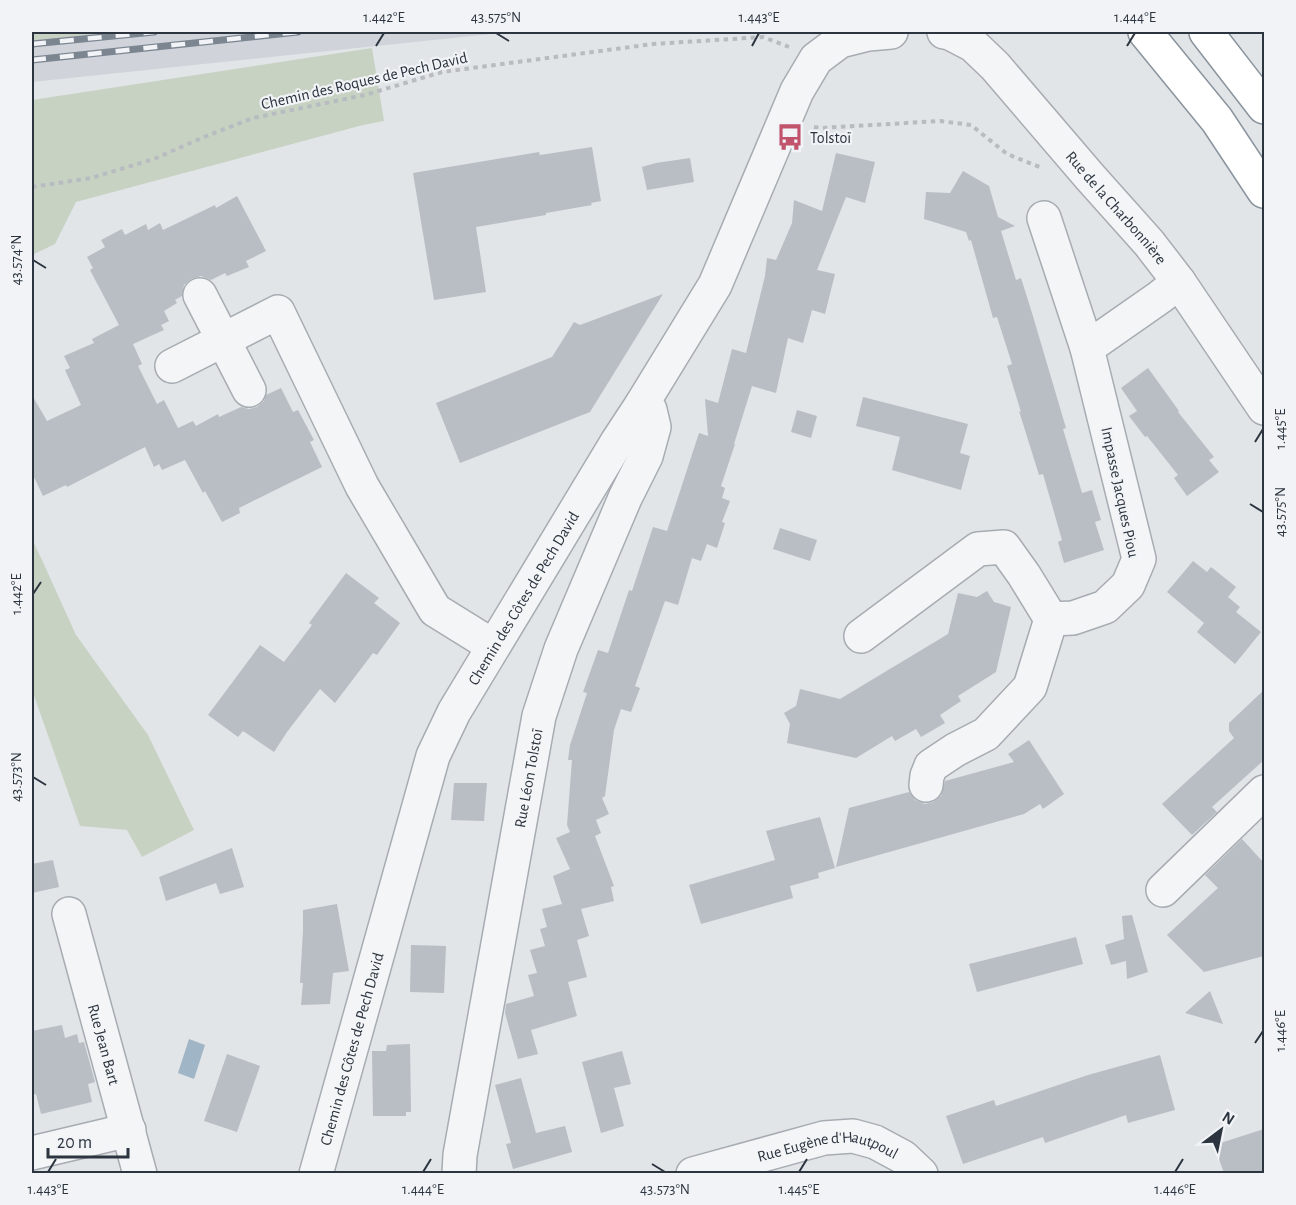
<svg xmlns="http://www.w3.org/2000/svg" width="1296" height="1205" font-family="'Alegreya Sans',sans-serif">
	<style>
		.built { fill: #d0d4da }
		.green { fill: #c8d2c3 }
		.water { fill: #a0b5c5 }
		.building { fill: #b9bec5 }
		.lines { fill: none; stroke-linecap: round; stroke-linejoin: round }
		.minor-casing { stroke: #a7acb2; stroke-width: 36 }
		.highway-casing { stroke: #8a949e; stroke-width: 36 }
		.path { stroke: #b8bbc0; stroke-width: 4; stroke-dasharray: 4.5 4.5; stroke-linecap: butt }
		.minor { stroke: #f4f5f7; stroke-width: 33 }
		.highway { stroke: #fff; stroke-width: 33 }
		.rail-casing { stroke: #7c8691; stroke-width: 7 }
		.rail { stroke: #f1f3f6; stroke-width: 4.5; stroke-dasharray: 14; stroke-linecap: butt }
		.ticks { fill: none; stroke: #2b343f; stroke-width: 2 }
		.labels { text-anchor: middle; stroke-width: 4.5; stroke-linejoin: round; paint-order: stroke }
		.street-label { font-size: 16px; fill: #2b343f; stroke: #f1f3f6 }
		.poi-label { font-size: 16px; fill: #2b343f; stroke: #f1f3f6; text-anchor: start }
		.neatline { fill: none; stroke: #2b343f; stroke-width: 2 }
		.ticks-label { font-size: 15px; text-anchor: middle; fill: #2b343f }
	</style>
	<rect width="100%" height="100%" fill="#e1e5e8"/>
	<polygon class="built" points="108,32 510,32 32,82 32,40"/>
	<g class="green">
		<polygon points="32,32 114,32 32,41"/>
		<polygon points="372,48 384,121 363,125 76,202 55,244 32,255 32,100"/>
		<polygon points="32,539 42,560 76,635 148,735 194,830 142,857 127,830 80,826 32,690"/>
	</g>
	<polygon class="water" points="189,1039 205,1045 194,1079 178,1073"/>
	<g class="building">
		<polygon points="592,147 601,201 591,203 592,205 546,213 546,215 476,227 486,292 434,300 413,173 539,152 540,155"/>
		<polygon points="836,153 875,162 865,203 846,197 817,270 835,274 825,314 812,310 803,343 788,338 776,393 752,386 734,444 735,444 721,486 725,488 722,498 730,501 722,522 725,523 717,548 707,544 701,561 692,558 678,605 665,601 635,686 640,688 631,712 621,709 614,730 605,796 602,798 609,814 596,820 601,833 595,836 614,886 611,887 614,901 581,909 589,936 577,940 587,977 568,982 577,1016 531,1030 538,1054 518,1059 505,1013 506,1004 534,996 528,975 537,973 530,950 545,946 540,929 547,927 542,909 562,904 553,876 570,869 556,838 570,832 567,825 572,760 568,760 570,745 587,693 583,692 598,650 608,653 629,590 632,591 653,527 667,531 699,433 708,436 705,399 718,403 732,349 746,353 765,276 767,258 776,260 792,223 794,200 822,211"/>
		<polygon points="690,158 694,182 647,190 642,167 656,163"/>
		<polygon points="963,171 989,186 998,217 1015,226 1001,231 1016,280 1021,278 1032,313 1066,428 1063,429 1082,493 1092,490 1101,520 1095,522 1104,550 1064,563 1058,542 1062,540 1043,474 1039,475 1019,411 1021,412 1007,366 1012,364 997,317 993,318 971,240 969,241 966,232 924,219 926,192 950,193"/>
		<polygon points="237,196 266,251 246,261 249,267 227,276 225,273 211,280 201,276 191,279 184,285 182,296 175,300 177,303 164,311 169,321 161,325 164,330 133,344 142,364 138,366 157,404 164,400 178,428 193,421 196,426 218,414 219,417 241,407 249,409 257,407 264,401 266,395 281,388 293,412 298,410 314,440 310,442 322,467 239,508 240,513 222,522 205,491 203,493 185,460 162,470 159,464 154,467 145,447 67,487 66,485 43,496 32,473 32,395 47,421 81,405 65,370 70,368 64,356 94,343 92,339 119,325 90,270 93,268 87,257 105,247 101,240 122,229 125,235 146,224 148,230 160,223 163,230 215,205 216,208"/>
		<polygon points="663,294 590,412 460,463 436,403 552,357 574,322 580,325"/>
		<polygon points="1148,368 1179,411 1178,412 1214,457 1209,460 1219,472 1187,496 1174,478 1178,475 1147,436 1145,437 1129,416 1137,411 1121,388"/>
		<polygon points="863,397 968,424 960,453 970,456 961,490 892,470 900,437 856,426"/>
		<polygon points="797,410 817,416 811,438 791,432"/>
		<polygon points="780,528 817,540 810,561 773,549"/>
		<polygon points="1193,561 1207,572 1211,567 1236,587 1228,597 1240,607 1236,612 1261,632 1235,664 1197,632 1204,623 1167,592"/>
		<polygon points="346,573 379,598 374,603 400,623 377,655 373,653 335,703 320,689 287,732 274,752 243,731 238,737 208,715 260,645 284,662 312,625 309,623"/>
		<polygon points="987,591 994,602 1011,607 996,672 958,696 961,701 940,715 945,723 921,737 916,729 895,741 892,736 856,758 787,743 790,724 784,713 796,706 800,689 840,699 948,634 958,593 977,597"/>
		<polygon points="1264,690 1264,760 1212,807 1217,812 1192,835 1162,804 1234,738 1229,731 1229,723"/>
		<polygon points="1029,740 1064,794 1043,809 1040,804 1024,814 836,867 849,808 909,792 915,800 925,804 933,802 941,796 945,781 1014,762 1008,754"/>
		<polygon points="454,783 487,783 484,821 451,820"/>
		<polygon points="820,817 835,868 818,873 819,878 790,886 793,898 701,924 689,885 775,860 766,831"/>
		<polygon points="1242,839 1264,863 1264,956 1204,972 1167,935 1218,888 1205,875"/>
		<polygon points="232,848 244,887 220,894 216,883 166,901 159,877"/>
		<polygon points="53,860 59,887 32,893 32,864"/>
		<polygon points="337,904 349,971 333,973 330,1004 301,1005 303,983 300,983 303,931 303,910"/>
		<polygon points="1132,915 1148,972 1127,979 1126,961 1111,965 1105,945 1124,939 1122,916"/>
		<polygon points="1076,937 1083,964 977,992 969,964"/>
		<polygon points="411,945 446,946 444,993 410,992"/>
		<polygon points="1210,991 1223,1024 1185,1013"/>
		<polygon points="62,1025 65,1038 77,1034 79,1043 84,1042 95,1082 88,1084 92,1102 41,1114 36,1094 32,1095 32,1031"/>
		<polygon points="410,1044 411,1112 406,1112 406,1116 373,1116 372,1051 386,1051 387,1045"/>
		<polygon points="622,1051 631,1084 614,1088 624,1126 601,1133 582,1062"/>
		<polygon points="227,1054 260,1066 237,1132 204,1121"/>
		<polygon points="1160,1055 1175,1110 1128,1123 1126,1115 1045,1143 1043,1137 963,1164 946,1116 994,1100 996,1106 1088,1075"/>
		<polygon points="521,1078 536,1133 565,1126 572,1152 513,1169 506,1144 511,1143 495,1085"/>
		<polygon points="1264,1129 1264,1173 1224,1173 1214,1145"/>
	</g>
	<g class="lines">
		<defs>
			<g id="minor">
				<path id="s1" d="M944,32l6,1 23,12 22,21 95,111 59,66 30,39 85,126"/>
				<polyline points="1044,218 1087,348"/>
				<polyline points="200,295 249,390"/>
				<polyline points="172,366 278,312 362,486 435,610 493,646"/>
				<polyline points="861,636 978,549 1004,547 1024,575 1051,619 1073,618 1105,607 1128,585 1139,559 1087,348 1160,297 1179,282"/>
				<polyline points="926,785 927,776 931,766 955,750 986,734 1030,687 1051,619"/>
				<polyline points="1163,890 1264,792"/>
				<path id="s2" d="M69,914l71,260"/>
				<polyline points="32,1153 129,1130"/>
				<path id="s3" d="M316,1174l117,-418 21,-44 163,-270 25,-38 73,-119 82,-194 19,-32 24,-18 28,-7 23,-2"/>
				<path id="s4" d="M459,1174l1,-19 79,-439 22,-67 64,-151 21,-42 8,-29 -4,-17 -8,-6"/>
				<path id="s5" d="M693,1174l131,-36 29,-2 22,6 28,15 18,17"/>
			</g>
			<g id="highway">
				<polyline points="1145,32 1217,120 1264,191"/>
				<polyline points="1206,32 1264,107"/>
			</g>
		</defs>
		<use href="#minor" class="minor-casing"/>
		<use href="#highway" class="highway-casing"/>
		<g class="path">
			<polyline points="814,127 821,128 940,121 971,125 1007,154 1042,168"/>
			<polyline points="32,187 91,178 154,159 204,137 253,118 365,95 442,72 653,44 763,37 789,47"/>
		</g>
		<use href="#minor" class="minor"/>
		<use href="#highway" class="highway"/>
		<defs>
			<g id="rail">
				<polyline points="32,44 154,32"/>
				<polyline points="32,60 298,32"/>
			</g>
		</defs>
		<use href="#rail" class="rail-casing"/>
		<use href="#rail" class="rail"/>
	</g>
	<path class="ticks" d="M496,33l13,8M376,46l8,-13M752,46l7,-13M1127,46l8,-13M33,260l13,8M1255,442l8,-13M1250,504l13,8M33,594l8,-12M33,777l13,8M1255,1043l8,-12M652,1164l13,8M48,1172l8,-13M423,1172l8,-13M799,1172l8,-13M1175,1172l8,-13"/>
	<defs>
		<symbol id="bus-bare" viewBox="-9 -9 18 18"><path d="M-5-6H5V4H4V6H2V4H-2V6H-4V4H-5ZM-3.5-4V0h7V-4ZM-3.5 1.2v1.5H-2V1.2ZM2 1.2v1.5H3.5V1.2Z" fill="#c1536d" stroke="#f1f3f6" stroke-width="2.5" paint-order="stroke"/></symbol>
	</defs>
	<g fill-rule="evenodd">
		<use href="#bus-bare" x="771" y="118" width="38" height="38"/>
	</g>
	<g class="labels">
		<g class="street-label">
			<text transform="translate(364 80) rotate(-13)" y="6">Chemin des Roques de Pech David</text>
			<text dy="6" stroke="none"><textPath href="#s1" startOffset="249">Rue de la Charbonnière</textPath></text>
			<text transform="translate(1121 492) rotate(78)" y="6">Impasse Jacques Piou</text>
			<text dy="6" stroke="none"><textPath href="#s3" startOffset="616">Chemin des Côtes de Pech David</textPath></text>
			<text dy="6" stroke="none"><textPath href="#s4" startOffset="402">Rue Léon Tolstoï</textPath></text>
			<text dy="6" stroke="none"><textPath href="#s2" startOffset="135">Rue Jean Bart</textPath></text>
			<text dy="6" stroke="none"><textPath href="#s3" startOffset="130">Chemin des Côtes de Pech David</textPath></text>
			<text dy="6" stroke="none"><textPath href="#s5" startOffset="140">Rue Eugène d'Hautpoul</textPath></text>
		</g>
		<g class="poi-label">
			<text x="810" y="143">Tolstoï</text>
		</g>
	</g>
	<rect width="1296" height="1205" fill="none" stroke="#f1f3f6" stroke-width="66"/>
	<g transform="translate(1221 1130) rotate(32)" stroke="#f1f3f6" stroke-width="4.5" paint-order="stroke">
	<path d="M0-4.5L10 22L0 15L-10 22Z" fill="#2b343f"/>
	<text y="-9" font-size="16" font-weight="bold" text-anchor="middle" fill="#2b343f">N</text>
	</g>
	<path d="M48 1148v9h80v-9" fill="none" stroke="#2b343f" stroke-width="3"/>
	<text x="57" y="1148" font-size="18" fill="#2b343f" stroke="#f1f3f6" stroke-width="4.5" paint-order="stroke">20 m</text>
	<rect x="33" y="33" width="1230" height="1139" class="neatline"/>
	<g class="ticks-label">
		<text x="384" y="22">1.442°E</text>
		<text x="496" y="22">43.575°N</text>
		<text x="759" y="22">1.443°E</text>
		<text x="1135" y="22">1.444°E</text>
		<text transform="translate(16 260) rotate(-90)" y="5">43.574°N</text>
		<text transform="translate(1280 429) rotate(-90)" y="5">1.445°E</text>
		<text transform="translate(1280 512) rotate(-90)" y="5">43.575°N</text>
		<text transform="translate(16 594) rotate(-90)" y="5">1.442°E</text>
		<text transform="translate(16 777) rotate(-90)" y="5">43.573°N</text>
		<text transform="translate(1280 1031) rotate(-90)" y="5">1.446°E</text>
		<text x="48" y="1194">1.443°E</text>
		<text x="423" y="1194">1.444°E</text>
		<text x="665" y="1194">43.573°N</text>
		<text x="799" y="1194">1.445°E</text>
		<text x="1175" y="1194">1.446°E</text>
	</g>
</svg>
